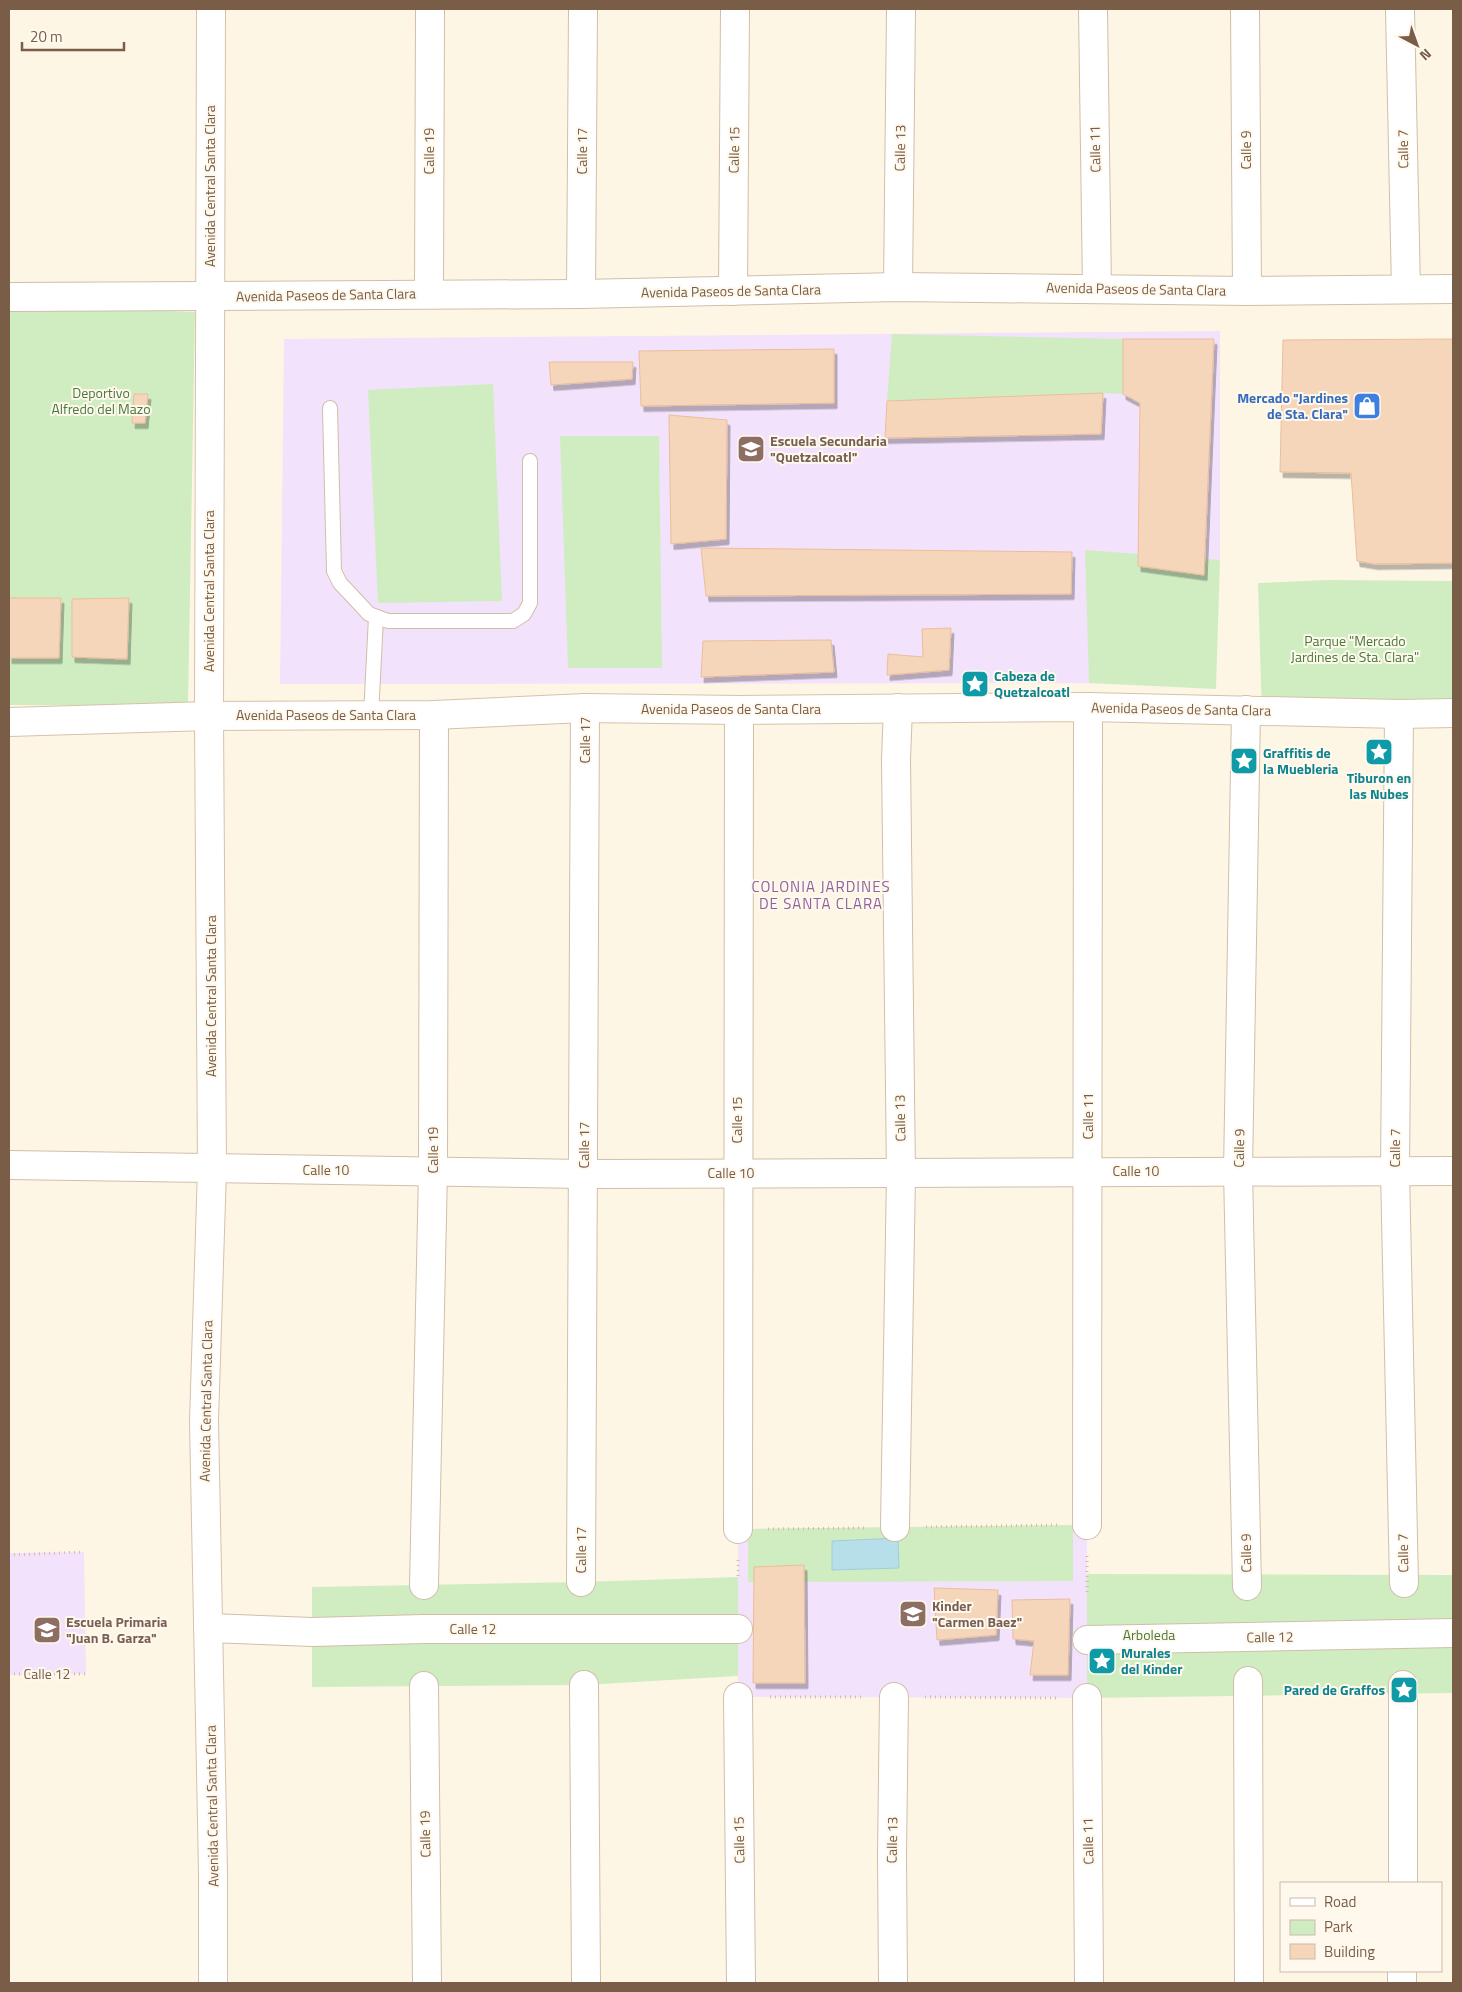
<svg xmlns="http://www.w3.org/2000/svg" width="1462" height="1992" font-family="'Titillium Web',sans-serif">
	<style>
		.education { fill: #f3e2fb }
		.green { fill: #d0edc2 }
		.water { fill: #b7dfea; stroke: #9dcedc }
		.building { fill: #f6d6ba; stroke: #eabe99; filter: url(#shadow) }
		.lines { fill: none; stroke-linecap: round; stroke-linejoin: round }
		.lane-casing { stroke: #d1bea9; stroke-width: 16 }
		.street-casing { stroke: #d1bea9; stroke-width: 30 }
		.secondary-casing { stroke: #d7c1a9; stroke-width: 30 }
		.path { stroke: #dbba9d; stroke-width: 3; stroke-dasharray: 1 4; stroke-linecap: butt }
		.lane { stroke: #fff; stroke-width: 14 }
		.street { stroke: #fff; stroke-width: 28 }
		.secondary { stroke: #fff; stroke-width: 28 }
		.labels { text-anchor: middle; stroke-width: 4; stroke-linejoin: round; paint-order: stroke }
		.street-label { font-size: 14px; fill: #7a5d47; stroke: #fff9ed }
		.park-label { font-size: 14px; fill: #497a3c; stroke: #fff9ed }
		.shop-label { font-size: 14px; font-weight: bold; fill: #366cbe; stroke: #fff9ed; text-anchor: end }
		.education-label { font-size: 14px; font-weight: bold; fill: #785e54; stroke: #fff9ed; text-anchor: start }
		.culture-label { font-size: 14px; font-weight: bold; fill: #0d838f; stroke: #fff9ed; text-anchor: start }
		.neighbourhood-label { font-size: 15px; letter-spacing: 1px; fill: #8e639d; stroke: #fff9ed }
	</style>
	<defs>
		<filter id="shadow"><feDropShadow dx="3" dy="5.5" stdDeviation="0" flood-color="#0004"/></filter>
	</defs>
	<rect width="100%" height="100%" fill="#fef6e5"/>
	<g class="education">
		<polygon points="1220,331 1220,560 1209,683 280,684 284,339"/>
		<polygon points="1087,1525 1087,1698 738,1697 738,1529"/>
		<polygon points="84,1552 86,1674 9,1675 9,1553"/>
	</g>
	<g class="green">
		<polygon points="9,305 195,312 188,706 9,705"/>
		<polygon points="892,334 1123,339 1123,394 1103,393 887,401"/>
		<polygon points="493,384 502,601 378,603 368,390"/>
		<polygon points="560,436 659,436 662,668 568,668"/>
		<polygon points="1085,550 1220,560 1216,689 1089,683"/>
		<polygon points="1327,580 1453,581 1453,718 1262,717 1258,583"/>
		<polygon points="1073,1525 1073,1581 748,1582 748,1529"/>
		<polygon points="1087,1574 1453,1575 1453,1693 1087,1698"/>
		<polygon points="738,1577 738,1676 584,1685 312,1687 312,1587 581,1582"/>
	</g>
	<polygon class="water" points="898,1538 899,1568 832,1570 832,1541"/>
	<g class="building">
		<polygon points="1123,339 1214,339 1204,575 1138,566 1140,403 1123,394"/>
		<polygon points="1453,339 1453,563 1375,564 1357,561 1351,473 1280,472 1283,340"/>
		<polygon points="834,349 834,403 641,406 639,351"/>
		<polygon points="549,362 633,362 632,379 551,385"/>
		<polygon points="1103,393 1101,434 885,438 887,401"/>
		<polygon points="134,394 148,394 145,423 132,423"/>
		<polygon points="669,415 727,420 726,539 671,544"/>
		<polygon points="701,548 1072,552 1071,594 706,596"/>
		<polygon points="9,598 61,598 59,658 9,658"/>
		<polygon points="129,598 127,659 72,657 72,599"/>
		<polygon points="951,628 949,670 887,675 888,654 923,657 922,629"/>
		<polygon points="831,640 834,672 701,677 703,641"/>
		<polygon points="804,1565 805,1683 753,1683 754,1567"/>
		<polygon points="934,1588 998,1590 996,1635 937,1640"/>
		<polygon points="1070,1599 1068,1675 1030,1675 1034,1641 1013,1639 1012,1600"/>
	</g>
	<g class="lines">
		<defs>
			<g id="lane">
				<polyline points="330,408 334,571 340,583 369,614 388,621 513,621 524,614 530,603 530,461"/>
				<polyline points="371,716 376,617"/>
			</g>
			<g id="street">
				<polyline points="1093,9 1097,289"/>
				<polyline points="1245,9 1247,291"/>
				<polyline points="1400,9 1406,289"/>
				<polyline points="898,287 901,9"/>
				<polyline points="733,291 735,9"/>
				<polyline points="429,294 430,9"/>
				<polyline points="581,294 583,9"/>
				<polyline points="9,297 581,294 898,287 1247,291 1453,289"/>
				<polyline points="1246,710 1238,1171 1247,1586"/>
				<polyline points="1399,714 1395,1171 1404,1583"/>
				<polyline points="9,1165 584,1174 1453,1171"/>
				<polyline points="1087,1525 1088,707"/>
				<polyline points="895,1527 901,1174 896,759 898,708"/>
				<polyline points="738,1529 739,710"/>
				<polyline points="581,1582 585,708"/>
				<polyline points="424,1585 433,1171 434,715"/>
				<polyline points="208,1628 312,1632 424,1629 738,1629"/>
				<polyline points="1087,1640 1453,1633"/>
				<polyline points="1248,1681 1249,1983"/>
				<polyline points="584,1685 586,1983"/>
				<polyline points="424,1686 427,1983"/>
				<polyline points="738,1697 741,1983"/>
				<polyline points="1087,1698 1089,1983"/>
				<polyline points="1403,1883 1403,1685"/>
				<polyline points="893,1983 892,1855 894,1697"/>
				<polyline points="1402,1983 1402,1971"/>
			</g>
			<g id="secondary">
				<polyline points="211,9 209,716 212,1169 204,1421 213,1872 213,1983"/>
				<polyline points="9,722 209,716 434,715 585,708 739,710 1088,707 1399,714 1453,713"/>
			</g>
		</defs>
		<use href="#lane" class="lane-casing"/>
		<use href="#street" class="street-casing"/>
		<use href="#secondary" class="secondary-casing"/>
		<g class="path">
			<polyline points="926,1527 1057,1525"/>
			<polyline points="768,1529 864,1528"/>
			<polyline points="9,1555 84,1552"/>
			<polyline points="738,1560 738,1577"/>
			<polyline points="1087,1592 1087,1556"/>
			<polyline points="9,1674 86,1674"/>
			<polyline points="770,1697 864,1697"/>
			<polyline points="925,1697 1056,1698"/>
		</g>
		<use href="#lane" class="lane"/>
		<use href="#street" class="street"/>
		<use href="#secondary" class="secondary"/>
	</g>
	<defs>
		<symbol id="shop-square" viewBox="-11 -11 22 22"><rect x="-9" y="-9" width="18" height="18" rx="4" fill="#3f7fe0" stroke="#fff9ed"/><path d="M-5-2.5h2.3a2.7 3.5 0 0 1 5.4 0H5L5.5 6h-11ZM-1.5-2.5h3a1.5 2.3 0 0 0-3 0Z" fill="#fff"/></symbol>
		<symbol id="school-square" viewBox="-11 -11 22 22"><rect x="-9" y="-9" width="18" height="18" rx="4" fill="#8d6e63" stroke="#fff9ed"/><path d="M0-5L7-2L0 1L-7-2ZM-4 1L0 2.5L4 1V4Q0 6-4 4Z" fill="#fff"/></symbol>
		<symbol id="sight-square" viewBox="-11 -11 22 22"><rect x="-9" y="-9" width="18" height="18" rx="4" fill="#0f9aa8" stroke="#fff9ed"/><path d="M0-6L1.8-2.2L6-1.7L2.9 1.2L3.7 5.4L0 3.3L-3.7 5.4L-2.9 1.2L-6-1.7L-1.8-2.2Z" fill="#fff"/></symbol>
	</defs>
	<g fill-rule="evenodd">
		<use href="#shop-square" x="1351" y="390" width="32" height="32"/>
		<use href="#school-square" x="735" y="433" width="32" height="32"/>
		<use href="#sight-square" x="959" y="668" width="32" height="32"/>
		<use href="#sight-square" x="1363" y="736" width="32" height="32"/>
		<use href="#sight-square" x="1228" y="745" width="32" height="32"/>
		<use href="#school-square" x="897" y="1598" width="32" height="32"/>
		<use href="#school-square" x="31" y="1614" width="32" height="32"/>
		<use href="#sight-square" x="1086" y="1645" width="32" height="32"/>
		<use href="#sight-square" x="1388" y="1674" width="32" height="32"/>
	</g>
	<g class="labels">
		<g class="street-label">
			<text transform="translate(900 148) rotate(-89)" y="5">Calle 13</text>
			<text transform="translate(1095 149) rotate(-91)" y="5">Calle 11</text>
			<text transform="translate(1403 149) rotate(-91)" y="5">Calle 7</text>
			<text transform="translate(734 150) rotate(-89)" y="5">Calle 15</text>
			<text transform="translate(1246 150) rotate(-90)" y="5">Calle 9</text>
			<text transform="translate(429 151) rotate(-90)" y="5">Calle 19</text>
			<text transform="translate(582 151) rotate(-90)" y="5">Calle 17</text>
			<text transform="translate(210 186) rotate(-90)" y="5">Avenida Central Santa Clara</text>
			<text transform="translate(1136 289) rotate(1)" y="5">Avenida Paseos de Santa Clara</text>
			<text transform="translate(731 291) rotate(-1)" y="5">Avenida Paseos de Santa Clara</text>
			<text transform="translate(326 295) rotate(-1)" y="5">Avenida Paseos de Santa Clara</text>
			<text transform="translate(209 591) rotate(-90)" y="5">Avenida Central Santa Clara</text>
			<text x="731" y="714">Avenida Paseos de Santa Clara</text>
			<text transform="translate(1181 709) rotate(1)" y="5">Avenida Paseos de Santa Clara</text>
			<text x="326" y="720">Avenida Paseos de Santa Clara</text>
			<text transform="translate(585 740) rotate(-90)" y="5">Calle 17</text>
			<text transform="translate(211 996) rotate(-90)" y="5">Avenida Central Santa Clara</text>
			<text transform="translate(1088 1116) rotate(-90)" y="5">Calle 11</text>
			<text transform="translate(900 1118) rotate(-91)" y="5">Calle 13</text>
			<text transform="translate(737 1120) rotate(-90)" y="5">Calle 15</text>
			<text transform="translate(584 1145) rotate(-90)" y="5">Calle 17</text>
			<text transform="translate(1239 1148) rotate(-89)" y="5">Calle 9</text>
			<text transform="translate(1395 1148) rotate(-90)" y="5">Calle 7</text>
			<text transform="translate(433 1150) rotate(-90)" y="5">Calle 19</text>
			<text x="326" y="1175">Calle 10</text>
			<text x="1136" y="1176">Calle 10</text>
			<text x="731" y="1178">Calle 10</text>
			<text transform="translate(206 1401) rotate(-89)" y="5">Avenida Central Santa Clara</text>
			<text transform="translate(581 1550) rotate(-90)" y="5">Calle 17</text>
			<text transform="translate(1246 1553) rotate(-91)" y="5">Calle 9</text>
			<text transform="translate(1403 1553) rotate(-91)" y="5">Calle 7</text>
			<text x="473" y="1634">Calle 12</text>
			<text transform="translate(1270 1637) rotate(-1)" y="5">Calle 12</text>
			<text x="47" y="1679">Calle 12</text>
			<text transform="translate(212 1806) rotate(-91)" y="5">Avenida Central Santa Clara</text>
			<text transform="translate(425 1834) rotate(-91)" y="5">Calle 19</text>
			<text transform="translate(739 1840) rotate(-91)" y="5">Calle 15</text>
			<text transform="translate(892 1840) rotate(-89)" y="5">Calle 13</text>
			<text transform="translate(1088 1841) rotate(-91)" y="5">Calle 11</text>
		</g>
		<g class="park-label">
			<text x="101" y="398">Deportivo<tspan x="101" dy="16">Alfredo del Mazo</tspan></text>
			<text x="1355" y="646">Parque "Mercado<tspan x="1355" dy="16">Jardines de Sta. Clara"</tspan></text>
			<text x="1149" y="1640">Arboleda</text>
		</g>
		<g class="shop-label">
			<text x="1348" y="403">Mercado "Jardines<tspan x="1348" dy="16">de Sta. Clara"</tspan></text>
		</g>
		<g class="education-label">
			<text x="770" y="446">Escuela Secundaria<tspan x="770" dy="16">"Quetzalcoatl"</tspan></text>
			<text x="932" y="1611">Kinder<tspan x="932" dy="16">"Carmen Baez"</tspan></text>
			<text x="66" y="1627">Escuela Primaria<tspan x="66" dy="16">"Juan B. Garza"</tspan></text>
		</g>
		<g class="culture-label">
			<text x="994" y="681">Cabeza de<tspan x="994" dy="16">Quetzalcoatl</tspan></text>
			<text x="1263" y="758">Graffitis de<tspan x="1263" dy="16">la Muebleria</tspan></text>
			<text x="1379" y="783" text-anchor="middle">Tiburon en<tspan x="1379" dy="16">las Nubes</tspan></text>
			<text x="1121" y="1658">Murales<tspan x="1121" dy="16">del Kinder</tspan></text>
			<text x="1385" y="1695" text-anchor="end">Pared de Graffos</text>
		</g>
		<g class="neighbourhood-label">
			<text x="821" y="892">COLONIA JARDINES<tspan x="821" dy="17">DE SANTA CLARA</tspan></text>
		</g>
	</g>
	<rect width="1462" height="1992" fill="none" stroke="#7a5d47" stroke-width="20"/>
	<rect x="1280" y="1882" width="162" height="90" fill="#fff9ed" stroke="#cabbab"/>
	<rect x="1290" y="1898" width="25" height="8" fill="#ffffff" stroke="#cabbab"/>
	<text x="1324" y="1907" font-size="15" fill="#7a5d47">Road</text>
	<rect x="1290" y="1920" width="25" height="15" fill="#d0edc2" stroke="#cabbab"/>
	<text x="1324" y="1932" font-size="15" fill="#7a5d47">Park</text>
	<rect x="1290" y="1944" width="25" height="15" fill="#f6d6ba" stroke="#cabbab"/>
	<text x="1324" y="1957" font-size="15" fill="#7a5d47">Building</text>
	<g transform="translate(1417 45) rotate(139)" stroke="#fff9ed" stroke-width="4" paint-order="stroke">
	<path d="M0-4L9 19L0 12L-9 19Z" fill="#7a5d47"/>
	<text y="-8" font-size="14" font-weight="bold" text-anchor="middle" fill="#7a5d47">N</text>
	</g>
	<path d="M22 42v8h102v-8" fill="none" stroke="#7a5d47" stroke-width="2.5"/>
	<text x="30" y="42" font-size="15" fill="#7a5d47" stroke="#fff9ed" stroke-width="4" paint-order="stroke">20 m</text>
</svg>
